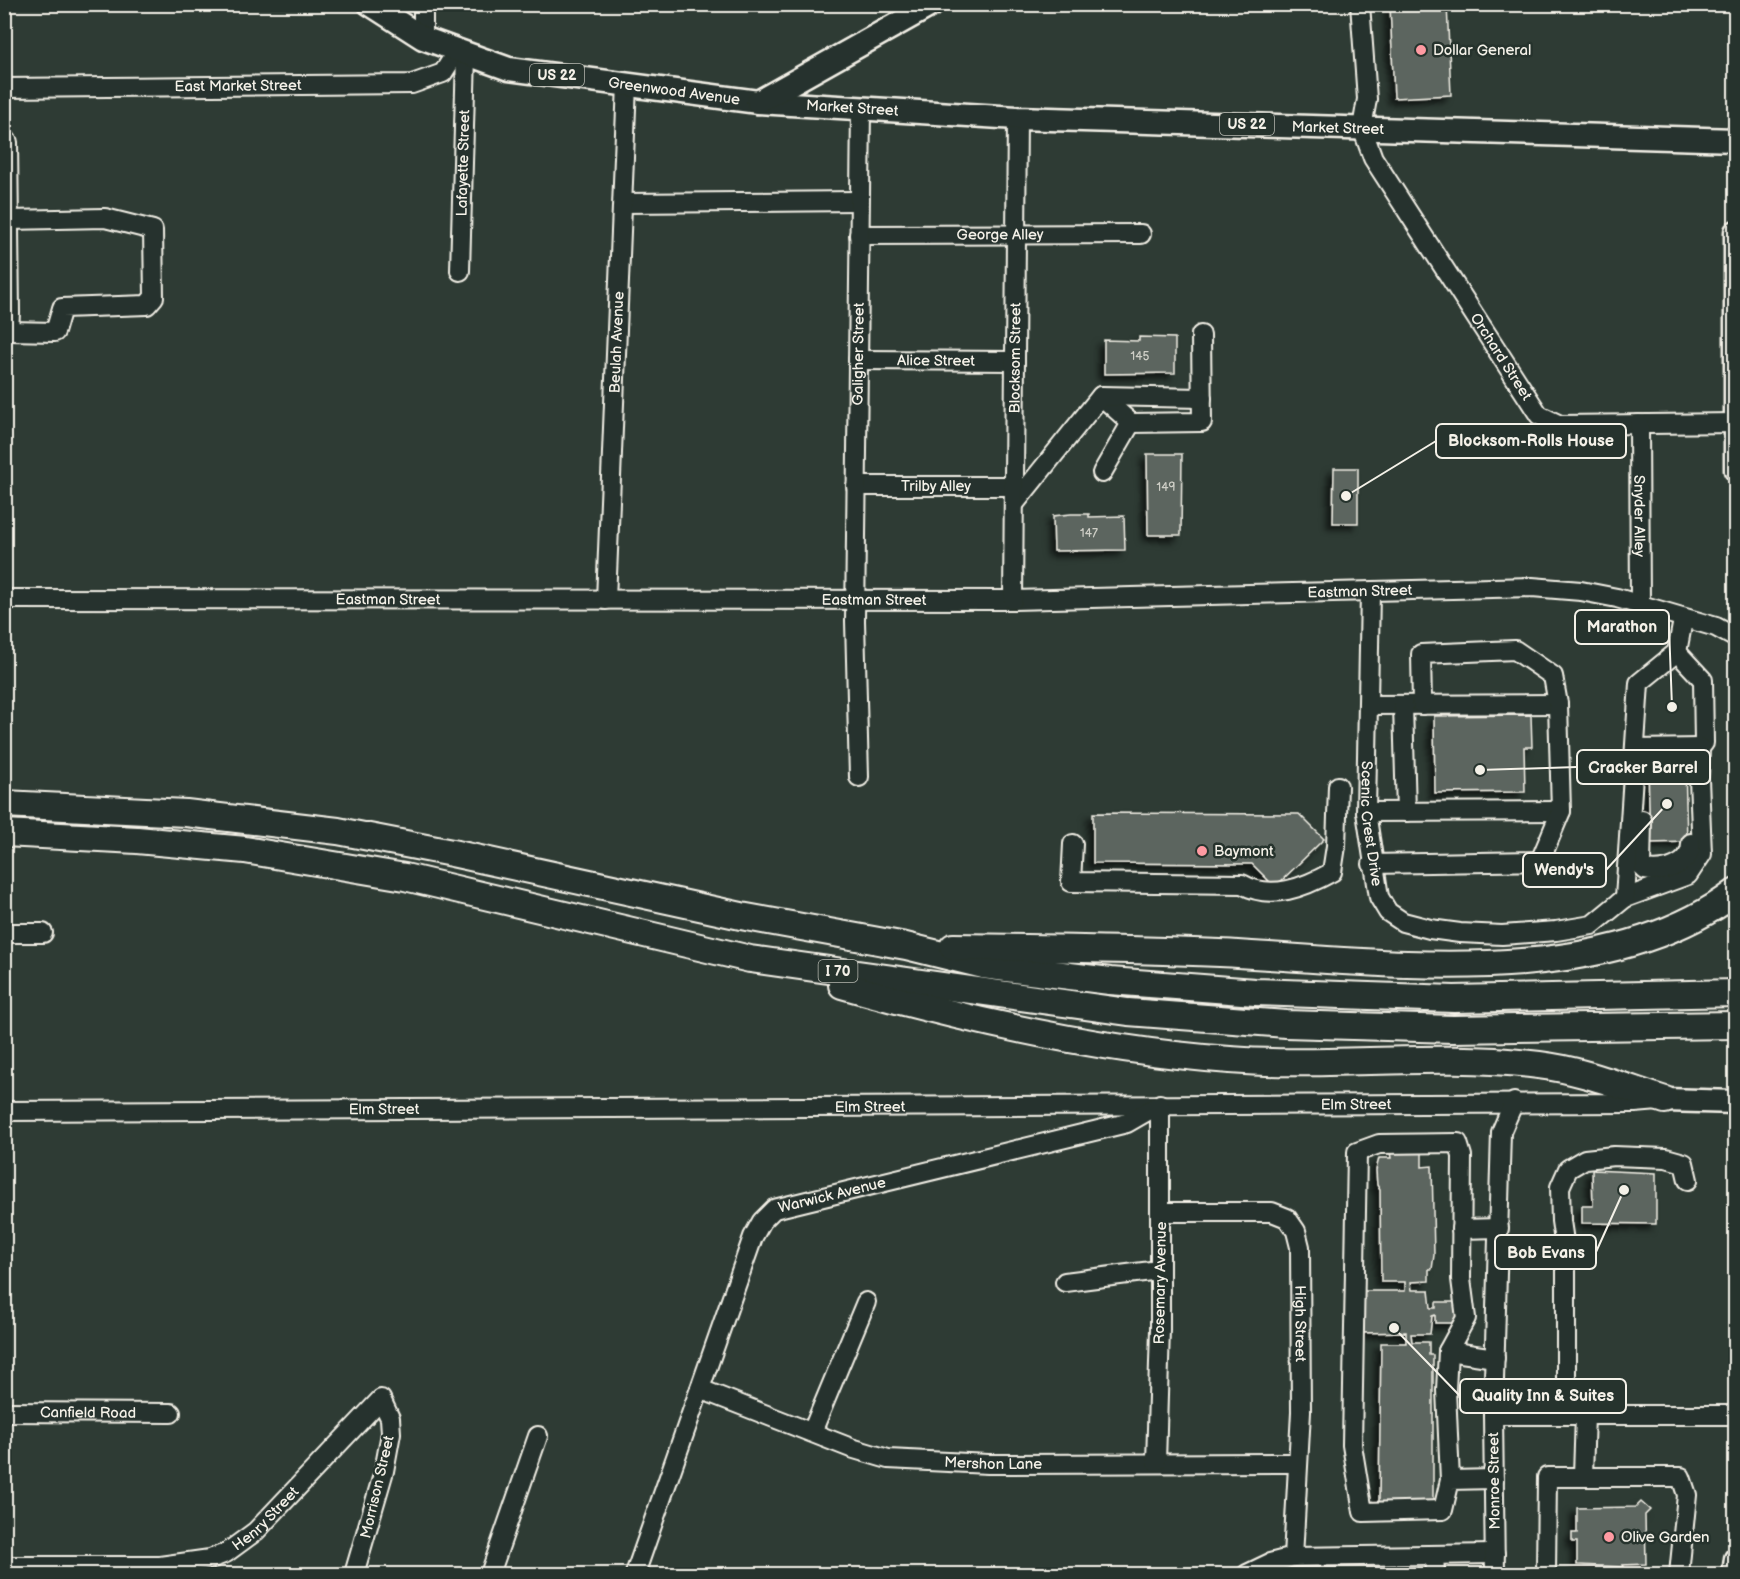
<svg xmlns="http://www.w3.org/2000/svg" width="1740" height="1579" font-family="'Balsamiq Sans',sans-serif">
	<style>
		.building { fill: #5c655e; stroke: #f4f1e8; stroke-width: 1.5; filter: url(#shadow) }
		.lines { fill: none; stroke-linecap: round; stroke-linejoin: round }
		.minor-casing { stroke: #f4f1e8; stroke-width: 22 }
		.major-casing { stroke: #f4f1e8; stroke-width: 27 }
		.highway-casing { stroke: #f4f1e8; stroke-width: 30 }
		.minor { stroke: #26332d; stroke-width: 18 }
		.major { stroke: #26332d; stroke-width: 22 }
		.highway { stroke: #26332d; stroke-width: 26 }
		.poi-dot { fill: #ff9aa2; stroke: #26332d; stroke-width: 2 }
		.labels { text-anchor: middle; stroke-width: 5; stroke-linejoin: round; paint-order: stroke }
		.number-label { font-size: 12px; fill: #cecec6 }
		.shield { fill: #26332d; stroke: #b6b8b0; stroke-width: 1.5 }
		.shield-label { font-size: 14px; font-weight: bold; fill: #f4f1e8 }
		.poi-label { font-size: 15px; fill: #f4f1e8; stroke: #26332d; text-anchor: start }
		.street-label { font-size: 15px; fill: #f4f1e8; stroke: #26332d }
		.leader { fill: none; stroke: #f4f1e8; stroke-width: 2 }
		.callout-dot { fill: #f4f1e8; stroke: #26332d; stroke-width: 2 }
		.callout { fill: #26332d; stroke: #f4f1e8; stroke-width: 2 }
		.callout-label { font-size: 16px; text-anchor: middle; font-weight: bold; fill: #f4f1e8 }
	</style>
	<defs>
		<filter id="shadow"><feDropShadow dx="-5.5" dy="5.5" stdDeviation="3" flood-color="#0009"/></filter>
	</defs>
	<rect width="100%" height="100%" fill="#2e3b34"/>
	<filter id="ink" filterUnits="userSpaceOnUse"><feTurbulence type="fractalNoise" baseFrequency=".0167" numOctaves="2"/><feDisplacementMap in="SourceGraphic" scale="12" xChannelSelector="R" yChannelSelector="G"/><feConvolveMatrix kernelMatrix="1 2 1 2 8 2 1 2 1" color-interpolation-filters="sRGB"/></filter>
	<g filter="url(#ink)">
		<g class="building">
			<polygon points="1390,4 1447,4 1451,95 1394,98"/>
			<polygon points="1139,337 1175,338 1175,373 1104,374 1104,340 1139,341"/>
			<polygon points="1147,454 1182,454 1181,535 1148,535"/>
			<polygon points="1334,468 1358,468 1358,523 1333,523"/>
			<polygon points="1071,514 1089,514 1089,517 1124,516 1125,550 1054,551 1053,516"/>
			<polygon points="1531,715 1532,747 1524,747 1525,792 1435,793 1434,716"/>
			<polygon points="1685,765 1687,842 1650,843 1648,766"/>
			<polygon points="1093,813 1299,814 1324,839 1275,887 1252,864 1093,863"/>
			<polygon points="1422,1151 1422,1167 1432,1166 1434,1255 1432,1269 1429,1269 1429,1281 1411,1282 1412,1290 1429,1290 1431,1308 1436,1308 1436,1302 1456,1302 1457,1323 1435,1323 1435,1315 1432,1316 1430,1334 1411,1334 1412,1342 1429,1342 1429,1355 1433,1355 1433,1501 1379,1502 1381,1343 1406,1343 1406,1332 1359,1333 1358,1291 1405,1291 1405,1282 1381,1282 1380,1190 1377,1185 1376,1170 1379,1158 1391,1158 1390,1152"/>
			<polygon points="1592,1170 1656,1173 1656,1224 1582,1223 1582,1206 1593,1206"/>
			<polygon points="1641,1502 1650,1510 1645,1515 1646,1564 1623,1565 1624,1567 1577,1565 1577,1542 1572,1542 1572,1533 1577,1533 1577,1508 1636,1507"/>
		</g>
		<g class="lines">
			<defs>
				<g id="minor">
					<path id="s1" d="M1360,4l7,95 -5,29 11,30 166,257 21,10 176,-2"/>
					<polyline points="423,38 423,4"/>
					<path id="s2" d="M4,88l408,-4 31,-11 14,-22"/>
					<polyline points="4,137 8,142 10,313 9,331 4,332"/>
					<polyline points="623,203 858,201"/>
					<path id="s3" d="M859,235l282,-1"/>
					<path id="s4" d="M460,271l6,-216"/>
					<polyline points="9,331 55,332 62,308 147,305 154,297 153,230 105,218 9,220"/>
					<path id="s5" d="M858,360l157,1"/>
					<polyline points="1101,396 1131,423 1202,422 1201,335"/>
					<path id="s6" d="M1639,424l1,181"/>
					<polyline points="1102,473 1131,423"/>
					<path id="s7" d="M856,486h159"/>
					<polyline points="1015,503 1101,396 1202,398"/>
					<path id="s8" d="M1370,592l-4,220 13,85 9,15 15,10 27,7 30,4 42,2 54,-4 36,-6 33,-27 63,-23 14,-21 -3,-75 1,-31 4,-5 -1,-63 -26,-28"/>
					<path id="s9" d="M4,599l1009,1 519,-13 49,4 36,7 99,29 20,11"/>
					<path id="s10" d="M606,600l21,-516"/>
					<path id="s11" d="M1013,600l4,-482"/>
					<polyline points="1368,705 1558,704"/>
					<polyline points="1403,705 1406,812"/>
					<polyline points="1635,749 1700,748"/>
					<path id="s12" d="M859,777l-4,-156 6,-511"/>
					<polyline points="1366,812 1561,811"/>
					<path d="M1642,820l-1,46 4,4c18,3 47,-4 46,-27"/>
					<path d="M1073,844l-2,38 171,2c29,17 63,3 90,-12l4,-26 2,-60"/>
					<polyline points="1372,864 1540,861 1561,811 1558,704 1553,676 1515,650 1421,654 1422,705"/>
					<polyline points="1625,898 1639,683 1677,652 1683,620"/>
					<polyline points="4,933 43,933"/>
					<path id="s13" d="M4,1111l1631,-8 23,-2"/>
					<path id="s14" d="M1161,1212h111l15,6 9,13 4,16 1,165 -8,145"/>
					<polyline points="1461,1229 1499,1228"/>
					<polyline points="1065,1282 1159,1270"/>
					<polyline points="1448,1351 1495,1358"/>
					<path id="s15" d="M700,1389l151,59 37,11 100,5 310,-1"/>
					<path id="s16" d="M4,1412l167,1"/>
					<polyline points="1493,1415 1736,1415"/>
					<polyline points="1566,1415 1566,1255 1561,1221 1560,1187 1568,1169 1585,1159 1614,1156 1666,1158 1684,1163 1688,1180"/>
					<polyline points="812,1432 866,1302"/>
					<polyline points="1583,1475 1585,1415"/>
					<polyline points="1450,1480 1443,1510 1363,1512 1352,1445 1357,1152 1379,1144 1458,1143 1462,1156 1461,1279 1466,1318 1448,1351 1446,1390 1450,1480 1494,1479"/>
					<polyline points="1434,1555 1435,1574"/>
					<path id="s17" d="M4,1566h156l50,-7 16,-6 30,-22 125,-132 9,19 1,15 -7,38 -30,103"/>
					<polyline points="490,1574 538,1436"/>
					<path id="s18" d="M635,1574l118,-337 9,-16 12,-12 353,-86 33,-19v225l-4,133"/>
					<polyline points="1247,1574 1270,1563 1293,1557 1495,1554"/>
					<polyline points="1495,1574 1493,1415 1501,1132 1514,1102"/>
					<polyline points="1546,1574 1547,1477 1681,1477 1687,1495 1679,1574"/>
				</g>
				<g id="major">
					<path id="s19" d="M370,4l53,34 86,31 249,33 259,16 719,22"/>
					<polyline points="758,102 933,4"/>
					<polyline points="1736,232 1736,470"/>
					<polyline points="1665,1100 1736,1102"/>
					<polyline points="1734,1574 1736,1559"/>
				</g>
				<g id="highway">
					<polyline points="4,804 186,813 338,831 452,853 741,916 906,946 983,965 1110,981 1255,992 1454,999 1736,993"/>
					<polyline points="4,833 137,840 245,850 405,877 750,959 1128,1012 1286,1024 1453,1029 1736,1025"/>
					<path d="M953,947c89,1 178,2 267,6 159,8 380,42 516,-61"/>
					<path d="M842,985c123,35 260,66 388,75 102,8 207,-8 309,5 43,5 85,22 126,35"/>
				</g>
			</defs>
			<use href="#minor" class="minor-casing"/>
			<use href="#major" class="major-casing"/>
			<use href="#highway" class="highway-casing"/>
			<use href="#minor" class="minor"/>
			<use href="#major" class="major"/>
			<use href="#highway" class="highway"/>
		</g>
	</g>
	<g class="poi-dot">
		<circle cx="1421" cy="50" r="6"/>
		<circle cx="1202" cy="851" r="6"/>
		<circle cx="1609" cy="1537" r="6"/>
	</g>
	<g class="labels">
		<g class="number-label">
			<text x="1140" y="360">145</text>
			<text x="1166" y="491">149</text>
			<text x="1089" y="537">147</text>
		</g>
		<g class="shield">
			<rect x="530" y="64" width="54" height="22" rx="4.5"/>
			<rect x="1220" y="113" width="54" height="22" rx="4.5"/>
			<rect x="818.5" y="960" width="39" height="22" rx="4.5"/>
		</g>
		<g class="shield-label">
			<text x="557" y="80">US 22</text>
			<text x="1247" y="129">US 22</text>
			<text x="838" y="976">I 70</text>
		</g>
		<g class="poi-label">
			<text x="1433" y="55">Dollar General</text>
			<text x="1214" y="856">Baymont</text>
			<text x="1621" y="1542">Olive Garden</text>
		</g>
		<g class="street-label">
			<text dy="5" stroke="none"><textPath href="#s2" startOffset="234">East Market Street</textPath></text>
			<text dy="5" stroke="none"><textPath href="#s19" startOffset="321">Greenwood Avenue</textPath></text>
			<text dy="5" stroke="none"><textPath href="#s19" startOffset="500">Market Street</textPath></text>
			<text dy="5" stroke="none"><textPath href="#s19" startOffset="986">Market Street</textPath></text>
			<text dy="5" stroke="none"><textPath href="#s4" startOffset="108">Lafayette Street</textPath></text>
			<text dy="5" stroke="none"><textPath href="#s3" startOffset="141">George Alley</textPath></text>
			<text dy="5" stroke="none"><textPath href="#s10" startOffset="258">Beulah Avenue</textPath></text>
			<text dy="5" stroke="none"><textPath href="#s12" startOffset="423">Galigher Street</textPath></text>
			<text dy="5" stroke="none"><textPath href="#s1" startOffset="393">Orchard Street</textPath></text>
			<text dy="5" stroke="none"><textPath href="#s11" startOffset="242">Blocksom Street</textPath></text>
			<text dy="5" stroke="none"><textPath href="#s5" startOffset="78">Alice Street</textPath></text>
			<text dy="5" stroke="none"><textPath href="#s7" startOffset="80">Trilby Alley</textPath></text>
			<text dy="5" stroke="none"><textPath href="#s6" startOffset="92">Snyder Alley</textPath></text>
			<text dy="5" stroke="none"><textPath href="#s9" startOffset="1356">Eastman Street</textPath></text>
			<text dy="5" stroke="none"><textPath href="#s9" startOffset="870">Eastman Street</textPath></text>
			<text dy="5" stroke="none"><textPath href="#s9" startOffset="384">Eastman Street</textPath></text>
			<text dy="5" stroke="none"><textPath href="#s8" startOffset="232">Scenic Crest Drive</textPath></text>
			<text dy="5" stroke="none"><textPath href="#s13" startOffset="1352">Elm Street</textPath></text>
			<text dy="5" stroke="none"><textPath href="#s13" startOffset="866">Elm Street</textPath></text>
			<text dy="5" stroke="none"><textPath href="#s13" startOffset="380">Elm Street</textPath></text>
			<text dy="5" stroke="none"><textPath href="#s18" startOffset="452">Warwick Avenue</textPath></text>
			<text transform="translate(1160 1283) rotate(-89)" y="5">Rosemary Avenue</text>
			<text dy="5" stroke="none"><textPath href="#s14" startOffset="236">High Street</textPath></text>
			<text dy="5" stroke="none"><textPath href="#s16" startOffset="84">Canfield Road</textPath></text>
			<text dy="5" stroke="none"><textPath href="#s15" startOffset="306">Mershon Lane</textPath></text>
			<text transform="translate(1494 1481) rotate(-91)" y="5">Monroe Street</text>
			<text transform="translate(377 1487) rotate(-77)" y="5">Morrison Street</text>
			<text dy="5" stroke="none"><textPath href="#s17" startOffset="276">Henry Street</textPath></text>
		</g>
	</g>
	<path class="leader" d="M1346 496L1436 441M1672 707L1669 627M1480 770L1577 767M1667 804L1606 870M1624 1190L1596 1252M1394 1328L1460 1396"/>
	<g class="callout-dot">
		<circle cx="1346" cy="496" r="6"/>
		<circle cx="1672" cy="707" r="6"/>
		<circle cx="1480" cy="770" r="6"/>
		<circle cx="1667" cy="804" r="6"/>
		<circle cx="1624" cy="1190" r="6"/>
		<circle cx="1394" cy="1328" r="6"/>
	</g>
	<g class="callout">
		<rect x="1436" y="424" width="190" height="34" rx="6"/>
		<rect x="1575" y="610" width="94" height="34" rx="6"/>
		<rect x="1577" y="750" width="133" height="34" rx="6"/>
		<rect x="1523" y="853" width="83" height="34" rx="6"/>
		<rect x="1495" y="1235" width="101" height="34" rx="6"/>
		<rect x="1460" y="1379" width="166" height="34" rx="6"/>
	</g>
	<g class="callout-label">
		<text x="1531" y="446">Blocksom-Rolls House</text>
		<text x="1622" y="632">Marathon</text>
		<text x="1643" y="773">Cracker Barrel</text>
		<text x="1564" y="875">Wendy's</text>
		<text x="1546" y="1258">Bob Evans</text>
		<text x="1543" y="1401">Quality Inn &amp; Suites</text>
	</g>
	<rect width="1740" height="1579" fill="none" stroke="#26332d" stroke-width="24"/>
	<rect x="12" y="12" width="1716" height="1555" fill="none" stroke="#f4f1e8" stroke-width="2" filter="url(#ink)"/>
</svg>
